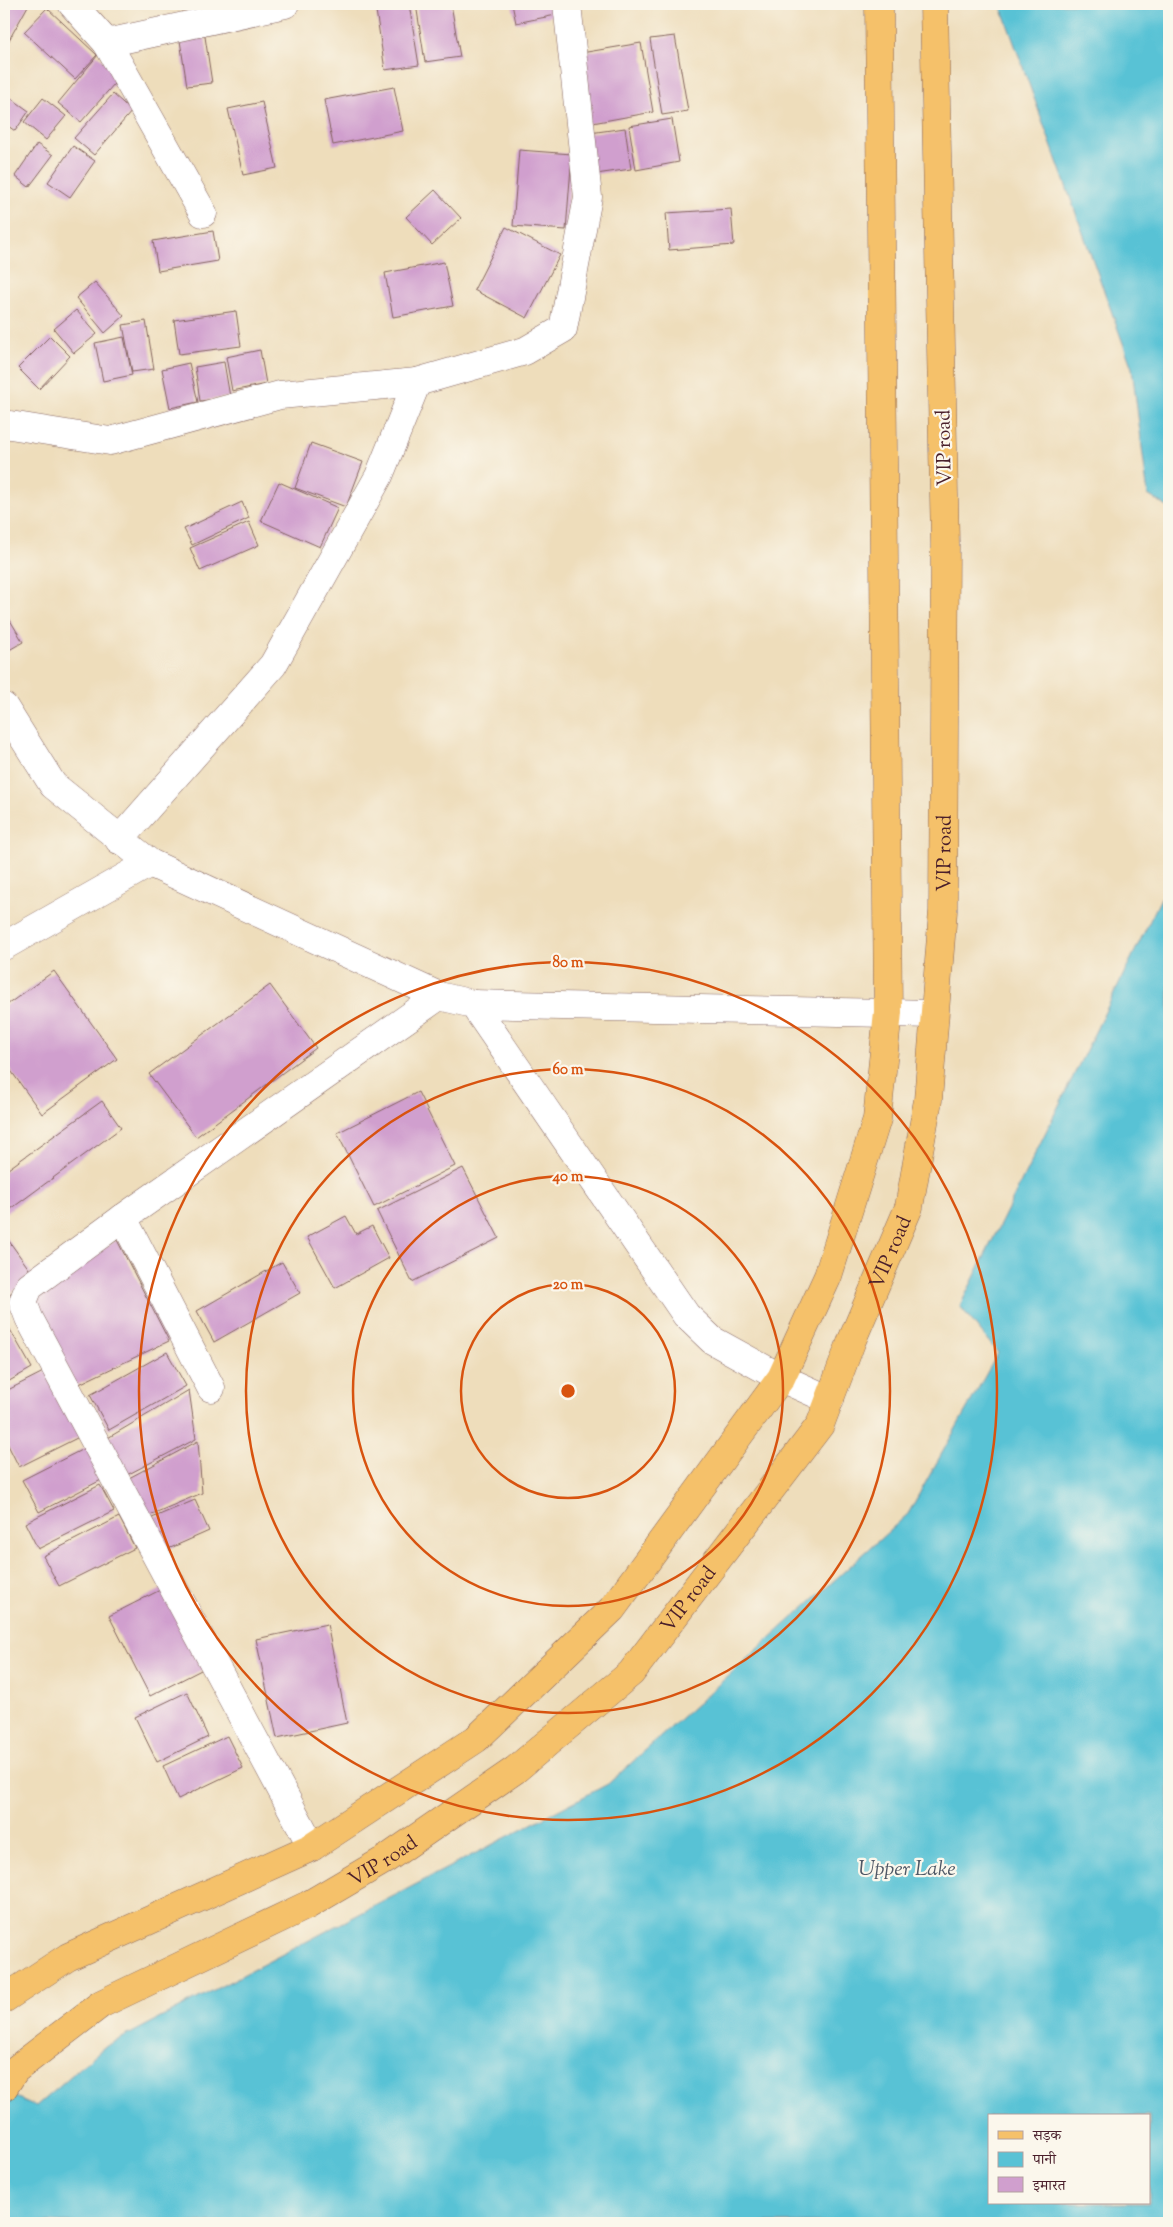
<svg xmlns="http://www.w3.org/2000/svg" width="1173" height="2227" font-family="'Sorts Mill Goudy','Noto Serif Devanagari',serif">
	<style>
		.water { fill: #59c2d5; stroke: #527080; fill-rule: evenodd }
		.building { fill: #d09fce }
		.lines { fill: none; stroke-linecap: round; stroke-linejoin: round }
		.minor-casing { stroke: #83625d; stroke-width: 29 }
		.major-casing { stroke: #83625d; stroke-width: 29 }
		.minor { stroke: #fff; stroke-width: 28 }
		.major { stroke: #f5c16b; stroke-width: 28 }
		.ring { fill: none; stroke: #d8530f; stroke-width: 2.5 }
		.labels { text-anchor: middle; stroke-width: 4.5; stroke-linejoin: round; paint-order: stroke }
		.street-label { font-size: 20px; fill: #4a1f2b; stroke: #fbf7ec }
		.water-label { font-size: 21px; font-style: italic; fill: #4f5866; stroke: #fbf7ec }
		.centre { fill: #d8530f; stroke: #fbf7ec; stroke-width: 2.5 }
		.ring-label { font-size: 15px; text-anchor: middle; font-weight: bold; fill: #d8530f; stroke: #fbf7ec; stroke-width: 4.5; stroke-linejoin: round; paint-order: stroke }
	</style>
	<rect width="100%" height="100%" fill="#fbf7ec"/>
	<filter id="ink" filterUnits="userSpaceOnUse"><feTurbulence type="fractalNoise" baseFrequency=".02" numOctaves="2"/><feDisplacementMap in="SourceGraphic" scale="10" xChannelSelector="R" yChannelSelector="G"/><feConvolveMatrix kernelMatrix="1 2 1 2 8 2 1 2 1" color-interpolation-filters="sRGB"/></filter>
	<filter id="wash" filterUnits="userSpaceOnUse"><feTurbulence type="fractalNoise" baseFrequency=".0096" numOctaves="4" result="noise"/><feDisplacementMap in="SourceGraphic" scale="20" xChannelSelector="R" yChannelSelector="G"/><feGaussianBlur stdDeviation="1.12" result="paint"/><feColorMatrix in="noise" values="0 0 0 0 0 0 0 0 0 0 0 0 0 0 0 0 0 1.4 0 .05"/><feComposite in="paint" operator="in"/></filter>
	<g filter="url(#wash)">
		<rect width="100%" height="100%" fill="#edb"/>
		<g class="water">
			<polygon points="1000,4 1169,4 1169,508 1148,495 1132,368"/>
			<path d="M1169,882v1341h-1165v-131l32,14 67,-58 505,-264 300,-270 90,-161 -38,-47zM989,2116h160v87h-160z"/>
		</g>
		<g id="blocks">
			<g class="building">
				<polygon points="4,4 29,4 4,49"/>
				<polygon points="375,4 409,4 419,65 385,70"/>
				<polygon points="416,4 451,4 460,57 425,62"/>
				<polygon points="512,4 564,4 566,13 516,23"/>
				<polygon points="47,8 97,55 75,79 24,32"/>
				<polygon points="204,30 212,83 187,86 179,34"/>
				<polygon points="675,36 688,111 662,115 650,39"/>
				<polygon points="641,43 653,112 587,124 575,54"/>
				<polygon points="98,55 121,76 81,122 58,103"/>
				<polygon points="394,87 403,131 333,145 324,100"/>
				<polygon points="4,93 29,111 15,131 4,123"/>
				<polygon points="113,94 132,111 94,155 74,138"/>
				<polygon points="43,98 66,116 46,140 24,122"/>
				<polygon points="262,102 277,168 243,175 228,109"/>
				<polygon points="672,119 679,162 636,170 629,126"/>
				<polygon points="625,128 631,169 589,175 583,134"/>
				<polygon points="37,144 53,155 29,187 15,176"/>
				<polygon points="73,146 95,161 70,197 48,182"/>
				<polygon points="519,150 572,154 566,230 513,226"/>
				<polygon points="435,190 461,218 432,245 406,217"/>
				<polygon points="731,209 734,245 669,250 666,213"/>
				<polygon points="506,227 560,255 527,318 474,290"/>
				<polygon points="213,231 218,261 158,271 153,241"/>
				<polygon points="444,262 453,306 393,317 385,273"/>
				<polygon points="95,282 124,316 105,333 76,298"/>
				<polygon points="76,310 97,334 74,353 54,329"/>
				<polygon points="236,311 241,346 179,354 174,320"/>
				<polygon points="146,321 154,369 132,372 123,325"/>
				<polygon points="50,336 70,356 39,389 18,368"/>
				<polygon points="124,337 132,375 103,381 95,343"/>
				<polygon points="260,350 266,384 232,391 226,357"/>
				<polygon points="224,362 230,397 200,401 195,367"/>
				<polygon points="189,363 198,402 170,408 162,369"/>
				<polygon points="311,443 363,462 346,507 295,488"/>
				<polygon points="279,482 338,508 320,547 261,521"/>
				<polygon points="242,502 249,518 192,545 184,529"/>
				<polygon points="249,522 259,545 200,571 190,548"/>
				<polygon points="4,610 23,642 4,653"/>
				<polygon points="54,971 117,1059 42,1114 4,1061 4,1007"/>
				<polygon points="270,985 316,1048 196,1137 149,1074"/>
				<polygon points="418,1092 455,1166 374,1207 337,1133"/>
				<polygon points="102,1101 121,1128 4,1214 4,1172"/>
				<polygon points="463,1168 499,1238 412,1282 377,1211"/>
				<polygon points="346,1216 356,1234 372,1226 389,1258 335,1288 307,1237"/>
				<polygon points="4,1234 34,1276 4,1298"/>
				<polygon points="117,1240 169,1341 75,1386 33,1294"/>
				<polygon points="282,1262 300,1293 214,1342 197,1311"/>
				<polygon points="4,1319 32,1368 4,1384"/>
				<polygon points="167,1352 186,1386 109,1430 90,1395"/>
				<polygon points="53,1367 87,1433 19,1467 4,1437 4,1392"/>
				<polygon points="189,1390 196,1439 125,1476 106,1439"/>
				<polygon points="198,1441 202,1493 145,1517 129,1478"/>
				<polygon points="91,1445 107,1477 39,1512 22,1480"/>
				<polygon points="100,1485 114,1511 38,1549 25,1523"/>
				<polygon points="195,1500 209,1531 166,1550 152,1518"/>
				<polygon points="119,1517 135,1548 59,1586 43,1556"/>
				<polygon points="166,1587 207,1667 150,1696 109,1616"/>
				<polygon points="327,1624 347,1723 277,1738 256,1639"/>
				<polygon points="187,1692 208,1737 157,1762 135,1717"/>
				<polygon points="227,1736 243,1768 178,1799 163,1766"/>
			</g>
		</g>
	</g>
	<g filter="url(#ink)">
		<use href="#blocks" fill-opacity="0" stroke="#83625d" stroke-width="1"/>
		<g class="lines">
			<defs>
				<g id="minor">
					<polyline points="72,4 107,43 203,213"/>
					<polyline points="107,43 285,4"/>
					<polyline points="4,424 110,441 280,395 417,382 525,351 563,329 588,197 567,4"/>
					<polyline points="4,707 53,785 150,863 439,996 473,1004 686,1315 712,1340 781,1378 830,1400"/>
					<polyline points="119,840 273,665 379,476 417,382"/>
					<polyline points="4,946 150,863"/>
					<polyline points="473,1004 934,1014"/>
					<polyline points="123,1218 211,1388"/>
					<polyline points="312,1847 29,1318 23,1302 29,1287 123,1218 439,996"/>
				</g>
				<g id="major">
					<polyline points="4,1999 68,1957 312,1847 476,1739 612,1609 781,1378 828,1276 877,1119 888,1012 879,4"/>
					<path id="s1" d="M4,2087l11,-17 86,-66 207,-99 78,-46 129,-89 116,-97 189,-248 32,-85 57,-133 19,-107 15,-189 2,-367 -11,-540"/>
				</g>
			</defs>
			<use href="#minor" class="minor-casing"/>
			<use href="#major" class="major-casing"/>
			<use href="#minor" class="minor"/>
			<use href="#major" class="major"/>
		</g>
	</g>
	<g class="ring">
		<circle cx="568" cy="1391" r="107"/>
		<circle cx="568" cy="1391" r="215"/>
		<circle cx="568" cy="1391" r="322"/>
		<circle cx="568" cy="1391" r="429"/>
	</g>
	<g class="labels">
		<g class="street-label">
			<text transform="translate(943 448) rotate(-91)" y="7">VIP road</text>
			<text dy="7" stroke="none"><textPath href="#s1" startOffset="1660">VIP road</textPath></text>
			<text dy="7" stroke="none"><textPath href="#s1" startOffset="1255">VIP road</textPath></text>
			<text dy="7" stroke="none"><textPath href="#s1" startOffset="850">VIP road</textPath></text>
			<text dy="7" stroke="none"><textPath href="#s1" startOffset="445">VIP road</textPath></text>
		</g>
		<g class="water-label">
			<text x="907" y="1875">Upper Lake</text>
		</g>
	</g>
	<circle cx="568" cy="1391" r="8" class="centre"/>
	<g class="ring-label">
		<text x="568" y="967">80 m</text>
		<text x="568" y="1074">60 m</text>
		<text x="568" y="1181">40 m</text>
		<text x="568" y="1289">20 m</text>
	</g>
	<rect width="1173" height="2227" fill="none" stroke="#fbf7ec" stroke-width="20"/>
	<rect x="988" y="2114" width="162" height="90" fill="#fbf7ec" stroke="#b4a19f"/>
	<rect x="998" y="2131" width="25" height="8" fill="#f5c16b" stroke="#b4a19f"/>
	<text x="1033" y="2140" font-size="15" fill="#4a1f2b">सड़क</text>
	<rect x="998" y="2152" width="25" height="15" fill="#59c2d5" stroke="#b4a19f"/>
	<text x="1033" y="2164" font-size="15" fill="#4a1f2b">पानी</text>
	<rect x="998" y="2177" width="25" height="15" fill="#d09fce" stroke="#b4a19f"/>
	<text x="1033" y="2190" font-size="15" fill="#4a1f2b">इमारत</text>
</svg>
